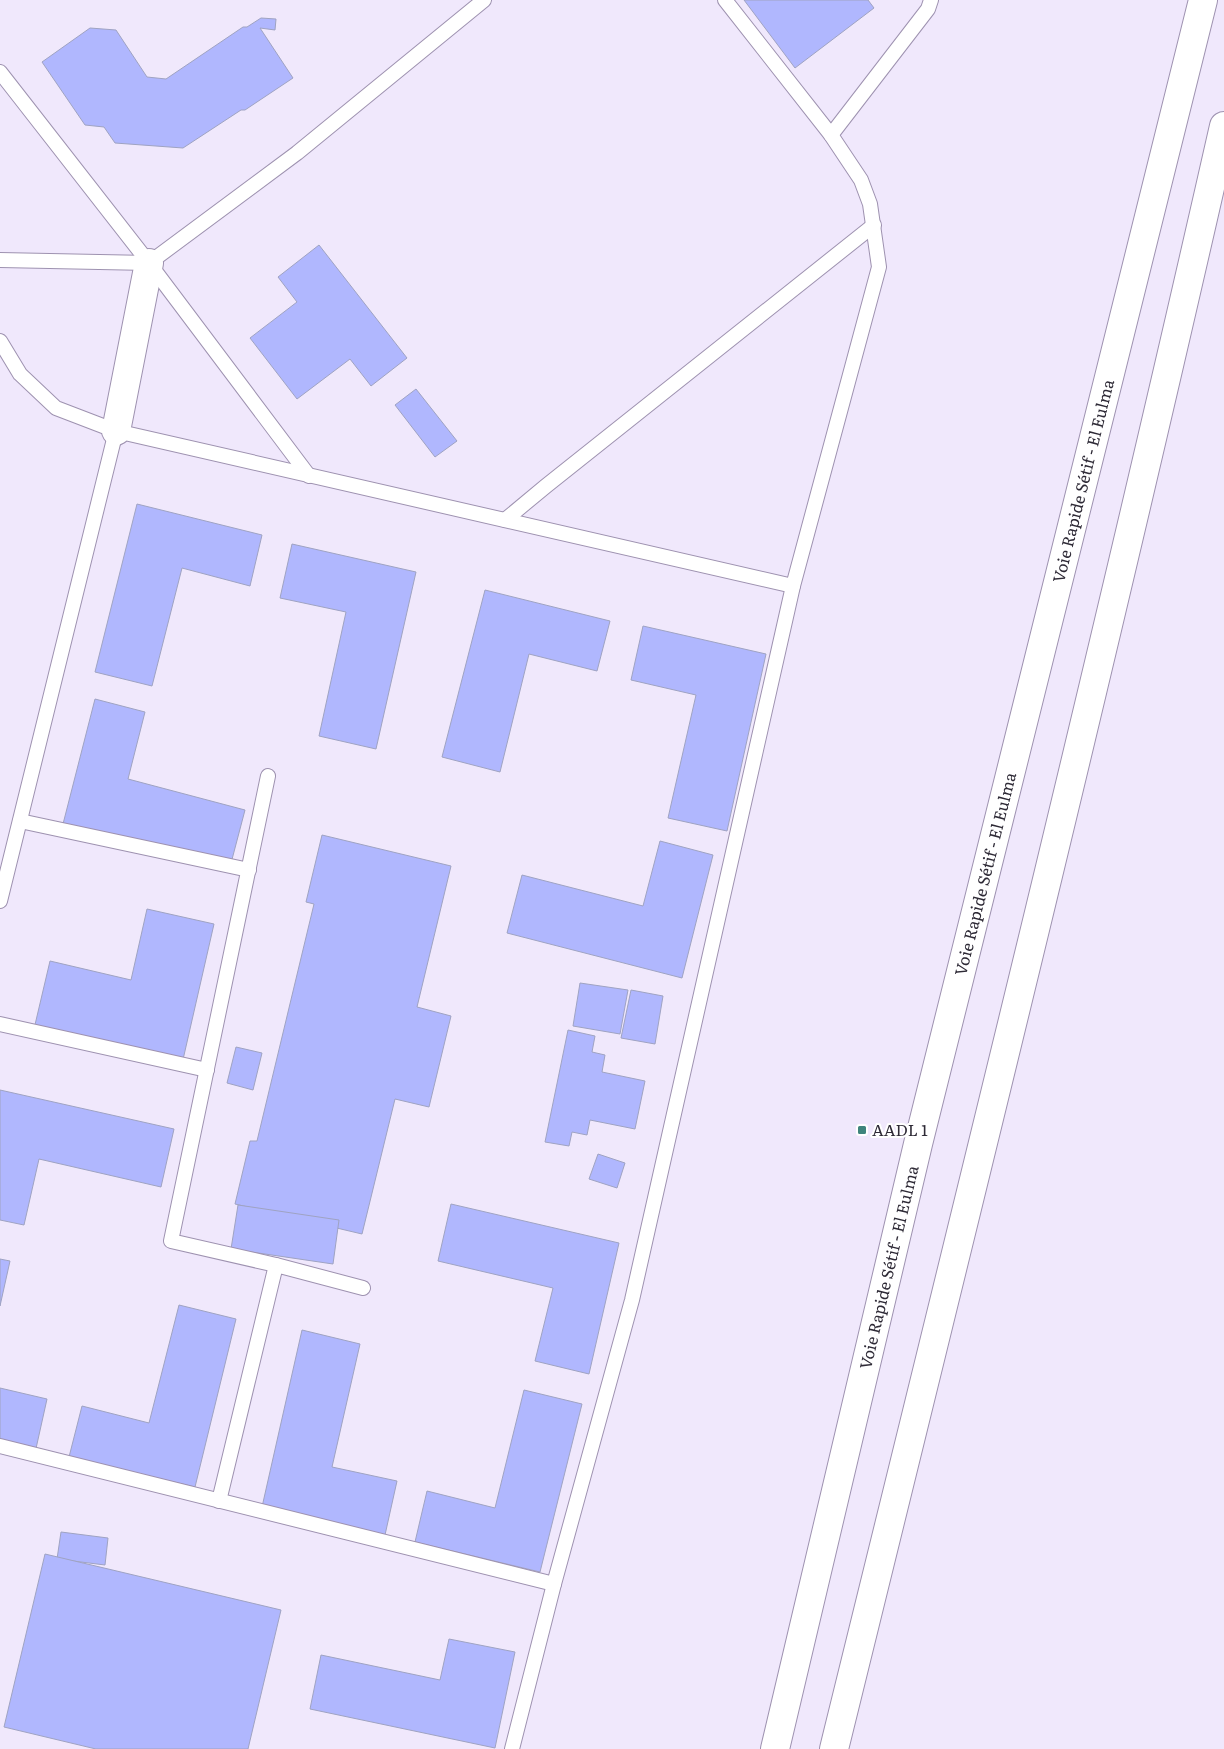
<svg xmlns="http://www.w3.org/2000/svg" width="1224" height="1749" font-family="Literata,serif">
	<style>
		.building { fill: #b0b7fe; stroke: #9fa3c2 }
		.lines { fill: none; stroke-linecap: round; stroke-linejoin: round }
		.service-casing { stroke: #9e92b0; stroke-width: 16 }
		.minor-casing { stroke: #9e92b0; stroke-width: 30 }
		.trunk-casing { stroke: #9e92b0; stroke-width: 30 }
		.service { stroke: #fff; stroke-width: 14 }
		.minor { stroke: #fff; stroke-width: 28 }
		.trunk { stroke: #fff; stroke-width: 28 }
		.poi-dot { fill: #3e847c; stroke: #fff; stroke-width: 2 }
		.labels { text-anchor: middle; stroke-width: 4; stroke-linejoin: round; paint-order: stroke }
		.street-label { font-size: 16px; fill: #2e2a36; stroke: #fff }
		.poi-label { font-size: 16px; fill: #2e2a36; stroke: #fff; text-anchor: start }
	</style>
	<rect width="100%" height="100%" fill="#f0e8fc"/>
	<g class="building">
		<polygon points="744,0 868,0 874,8 795,68"/>
		<polygon points="261,18 276,19 275,30 260,28 293,78 245,110 241,110 183,148 115,143 104,127 85,125 42,62 90,28 116,30 147,77 166,79 243,27 247,27"/>
		<polygon points="319,245 407,358 371,386 350,359 297,399 250,338 297,302 278,277"/>
		<polygon points="416,389 457,441 435,457 395,405"/>
		<polygon points="137,504 262,535 250,586 182,568 152,686 95,672"/>
		<polygon points="292,544 416,572 376,749 319,736 346,612 280,598"/>
		<polygon points="485,590 610,621 597,671 529,654 500,772 442,757"/>
		<polygon points="643,626 766,654 727,831 668,818 696,695 631,680"/>
		<polygon points="95,699 145,712 128,779 245,810 230,867 63,824"/>
		<polygon points="322,835 451,866 417,1007 451,1016 429,1107 395,1099 362,1234 235,1204 250,1141 257,1141 314,904 306,902"/>
		<polygon points="660,841 713,855 682,978 507,933 522,875 643,906"/>
		<polygon points="147,909 214,924 182,1064 34,1029 50,961 131,980"/>
		<polygon points="580,983 628,990 620,1034 573,1026"/>
		<polygon points="631,990 663,996 655,1044 621,1038"/>
		<polygon points="568,1030 595,1036 592,1052 605,1055 602,1072 645,1081 635,1129 590,1120 587,1135 572,1132 569,1146 545,1142"/>
		<polygon points="236,1047 262,1053 253,1090 227,1083"/>
		<polygon points="0,1090 174,1129 161,1187 39,1159 24,1225 0,1220"/>
		<polygon points="598,1154 625,1163 617,1188 589,1179"/>
		<polygon points="451,1204 619,1243 589,1374 535,1361 553,1288 438,1261"/>
		<polygon points="238,1205 339,1220 333,1264 231,1249"/>
		<polygon points="0,1259 10,1261 0,1306"/>
		<polygon points="179,1305 236,1319 195,1487 69,1457 82,1406 149,1423"/>
		<polygon points="302,1330 360,1344 332,1467 397,1481 385,1535 262,1507"/>
		<polygon points="0,1388 47,1399 35,1453 0,1444"/>
		<polygon points="524,1390 582,1404 540,1572 415,1542 427,1491 495,1508"/>
		<polygon points="61,1532 108,1538 105,1565 57,1559"/>
		<polygon points="45,1554 281,1610 248,1749 96,1749 4,1727"/>
		<polygon points="449,1639 515,1652 495,1748 310,1709 321,1655 440,1680"/>
	</g>
	<g class="lines">
		<defs>
			<g id="service">
				<polyline points="0,72 149,263 309,476"/>
				<polyline points="831,135 928,9 931,0"/>
				<polyline points="0,260 149,263 297,153 484,0"/>
				<polyline points="0,341 20,374 56,408 116,431 793,586"/>
				<polyline points="505,520 546,486 874,225"/>
				<polyline points="268,776 171,1241 276,1265"/>
				<polyline points="20,821 249,870"/>
				<polyline points="0,901 116,431"/>
				<polyline points="0,1024 207,1070"/>
				<polyline points="0,1446 554,1584"/>
				<polyline points="219,1501 276,1265 363,1288"/>
				<polyline points="512,1749 554,1584 632,1300 793,586 879,267 870,204 861,180 831,135 725,0"/>
			</g>
			<polyline id="minor" points="116,431 149,263"/>
			<g id="trunk">
				<path id="s1" d="M775,1749l143,-605 285,-1144"/>
				<path d="M834,1749c133,-540 267,-1080 390,-1623"/>
			</g>
		</defs>
		<use href="#service" class="service-casing"/>
		<use href="#minor" class="minor-casing"/>
		<use href="#trunk" class="trunk-casing"/>
		<use href="#service" class="service"/>
		<use href="#minor" class="minor"/>
		<use href="#trunk" class="trunk"/>
	</g>
	<rect class="poi-dot" x="857" y="1125" width="10" height="10" rx="2.5"/>
	<g class="labels">
		<g class="street-label">
			<text dy="6" stroke="none"><textPath href="#s1" startOffset="1305">Voie Rapide Sétif - El Eulma</textPath></text>
			<text dy="6" stroke="none"><textPath href="#s1" startOffset="900">Voie Rapide Sétif - El Eulma</textPath></text>
			<text dy="6" stroke="none"><textPath href="#s1" startOffset="495">Voie Rapide Sétif - El Eulma</textPath></text>
		</g>
		<g class="poi-label">
			<text x="872" y="1136">AADL 1</text>
		</g>
	</g>
</svg>
